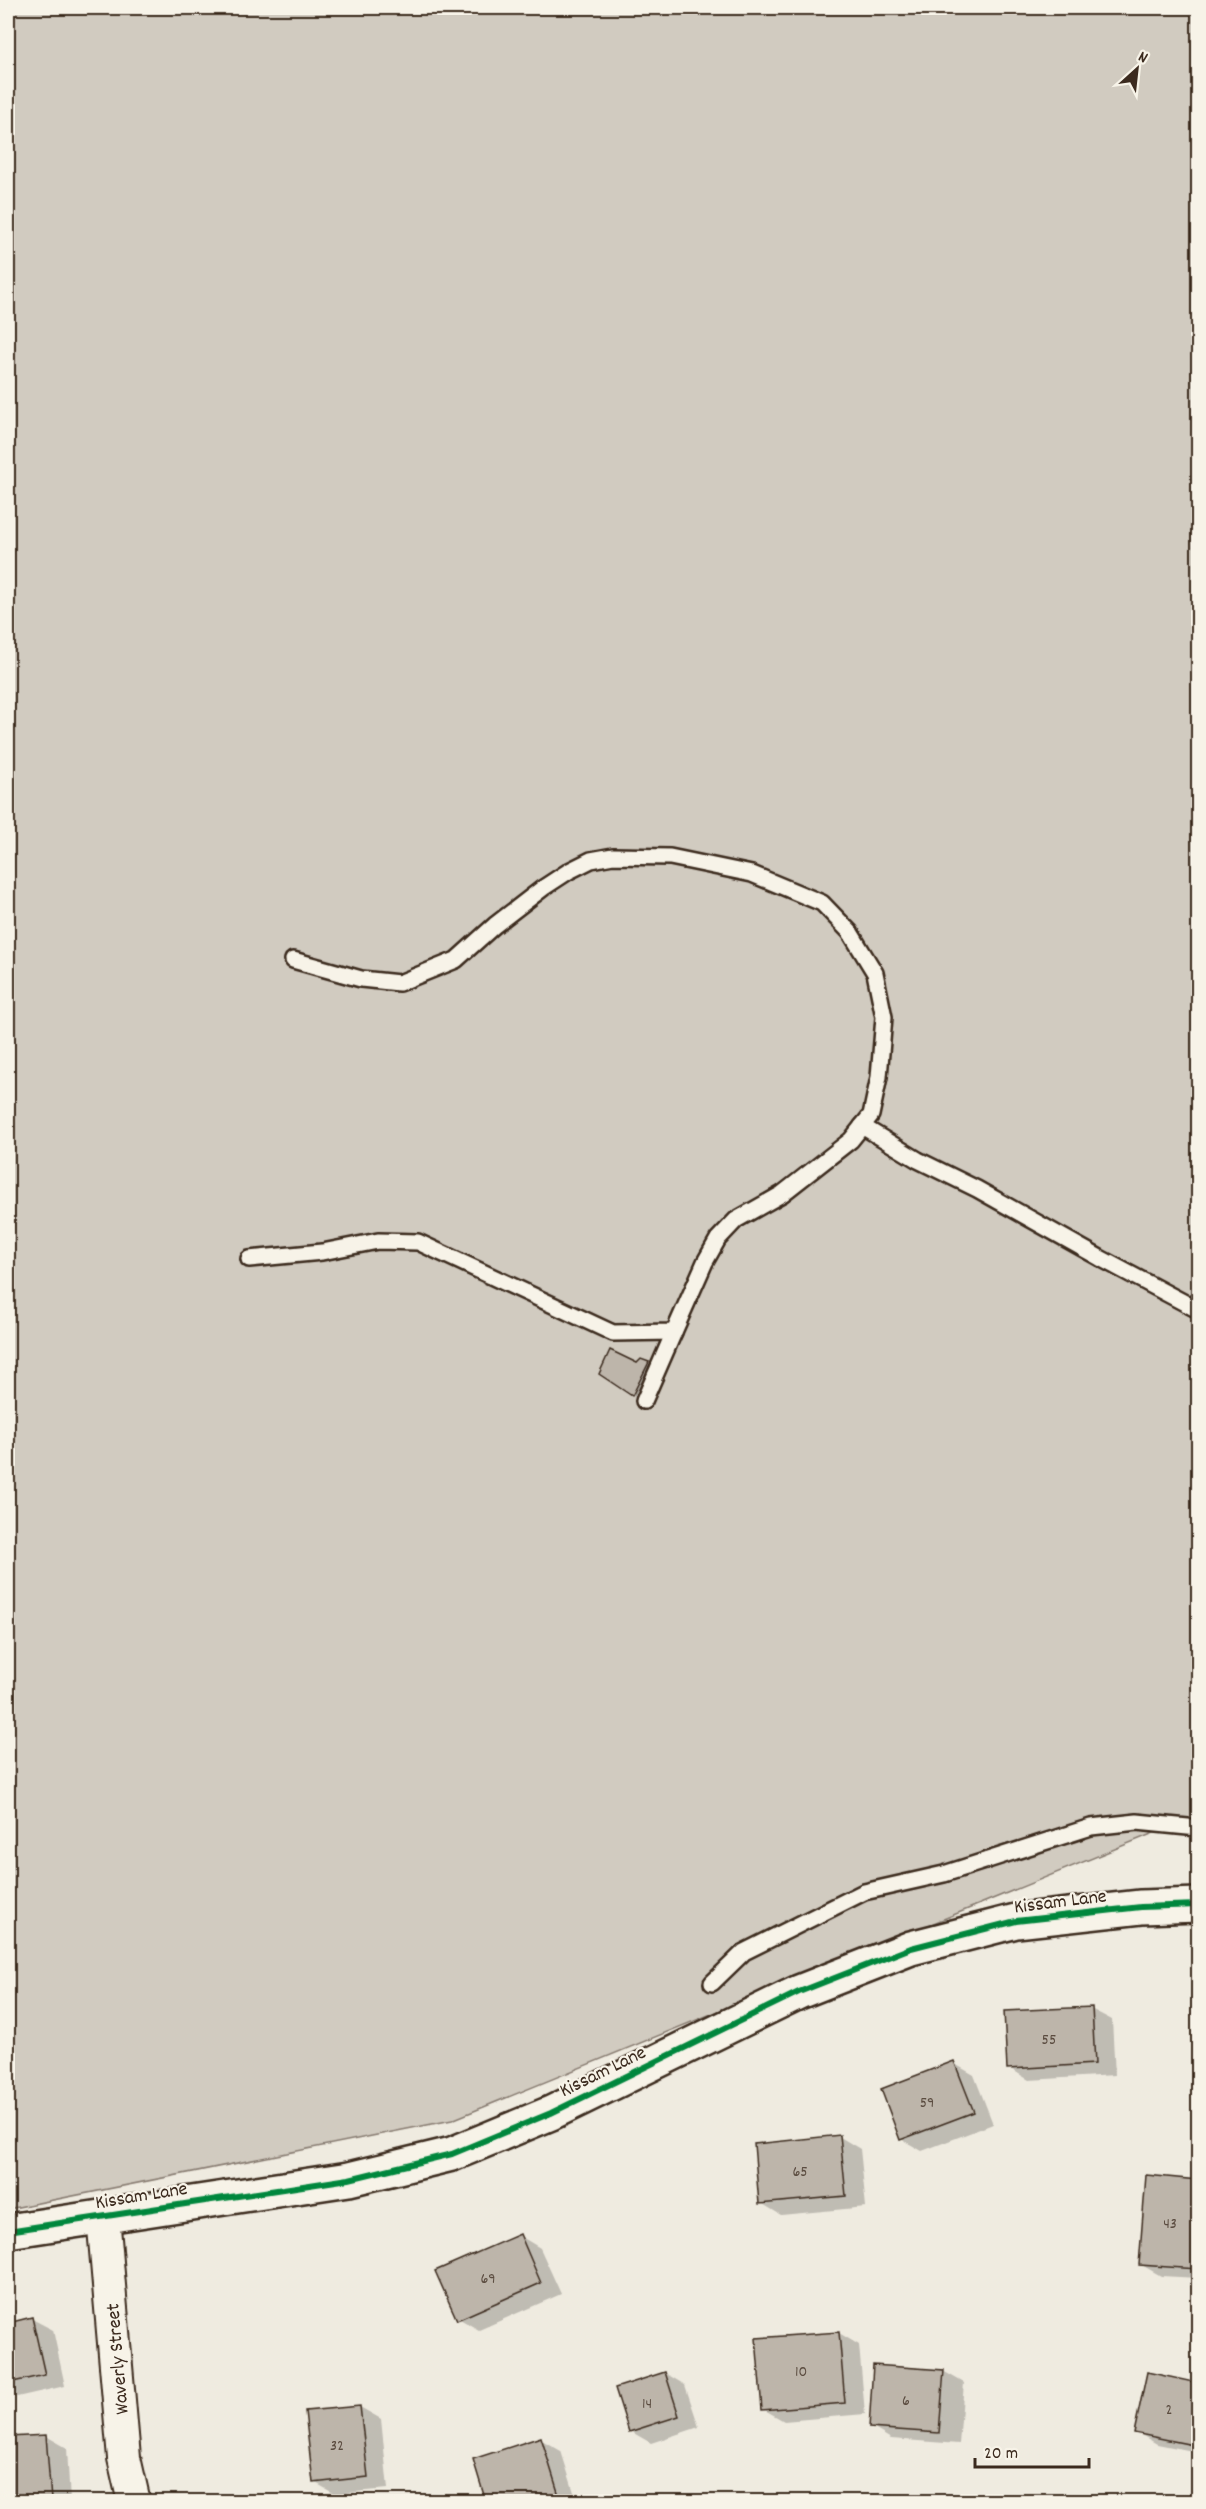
<svg xmlns="http://www.w3.org/2000/svg" width="1206" height="2509" font-family="Dekko,sans-serif">
	<style>
		.green { fill: #d1cbc0; stroke: #867a6f; stroke-width: 1.5 }
		.shadow { fill: #0003 }
		.building { fill: #bdb5aa; stroke: #3b2a1e; stroke-width: 1.5 }
		.lines { fill: none; stroke-linecap: round; stroke-linejoin: round }
		.service-casing { stroke: #3b2a1e; stroke-width: 20 }
		.minor-casing { stroke: #3b2a1e; stroke-width: 36 }
		.tertiary-casing { stroke: #3b2a1e; stroke-width: 38 }
		.service { stroke: #f7f3e8; stroke-width: 15 }
		.minor { stroke: #f7f3e8; stroke-width: 32 }
		.tertiary { stroke: #f7f3e8; stroke-width: 33 }
		.cycleway-casing { stroke: #f7f3e8; stroke-width: 10 }
		.cycleway { stroke: #00873e; stroke-width: 6 }
		.labels { text-anchor: middle; stroke-width: 4.5; stroke-linejoin: round; paint-order: stroke }
		.number-label { font-size: 16px; fill: #5c4d41 }
		.street-label { font-size: 20px; fill: #3b2a1e; stroke: #f7f3e8 }
	</style>
	<rect width="100%" height="100%" fill="#efebe0"/>
	<filter id="ink" filterUnits="userSpaceOnUse"><feTurbulence type="fractalNoise" baseFrequency=".0167" numOctaves="2"/><feDisplacementMap in="SourceGraphic" scale="12" xChannelSelector="R" yChannelSelector="G"/><feConvolveMatrix kernelMatrix="1 2 1 2 8 2 1 2 1" color-interpolation-filters="sRGB"/></filter>
	<g filter="url(#ink)">
		<polygon class="green" points="8,8 1198,8 1198,1826 1166,1828 452,2120 8,2209"/>
		<g class="shadow">
			<polygon points="637,1364 648,1364 658,1369 642,1400 632,1395"/>
			<polygon points="1091,2009 1112,2020 1115,2075 1029,2080 1009,2068"/>
			<polygon points="953,2063 974,2075 993,2124 922,2151 901,2139"/>
			<polygon points="840,2137 860,2149 866,2207 781,2215 761,2203"/>
			<polygon points="1147,2177 1198,2181 1198,2278 1161,2276 1140,2264"/>
			<polygon points="520,2236 540,2248 561,2294 479,2330 458,2318"/>
			<polygon points="32,2319 53,2330 65,2386 17,2397 8,2391 8,2324"/>
			<polygon points="839,2333 859,2345 865,2414 784,2421 763,2409"/>
			<polygon points="943,2371 964,2383 959,2444 891,2439 871,2427"/>
			<polygon points="665,2373 685,2385 699,2427 651,2443 630,2431"/>
			<polygon points="1148,2373 1198,2384 1198,2452 1157,2444 1136,2432"/>
			<polygon points="360,2407 381,2419 388,2489 335,2494 314,2482"/>
			<polygon points="46,2436 67,2448 70,2502 8,2502 8,2439"/>
			<polygon points="540,2439 561,2451 577,2502 488,2502"/>
		</g>
		<g class="building">
			<polygon points="610,1350 637,1363 641,1359 649,1362 632,1396 599,1374"/>
			<polygon points="1092,2007 1095,2064 1007,2069 1004,2011"/>
			<polygon points="954,2061 974,2112 900,2140 881,2089"/>
			<polygon points="840,2135 846,2196 759,2204 754,2144"/>
			<polygon points="1146,2175 1198,2180 1198,2269 1139,2265"/>
			<polygon points="520,2234 541,2283 457,2320 435,2271"/>
			<polygon points="32,2317 45,2375 8,2383 8,2323"/>
			<polygon points="839,2332 845,2403 762,2410 756,2338"/>
			<polygon points="873,2365 944,2370 939,2433 869,2428"/>
			<polygon points="665,2372 679,2416 629,2432 615,2388"/>
			<polygon points="1147,2372 1198,2383 1198,2446 1134,2433"/>
			<polygon points="360,2406 368,2477 313,2483 305,2411"/>
			<polygon points="46,2435 51,2500 8,2502 8,2437"/>
			<polygon points="541,2437 561,2502 486,2502 473,2459"/>
		</g>
		<g class="lines">
			<defs>
				<g id="service">
					<polyline points="862,1126 918,1160 977,1189 1100,1258 1198,1310"/>
					<polyline points="249,1259 322,1252 378,1241 418,1242 613,1333 674,1332 705,1262 718,1239 736,1220 782,1194 851,1140 871,1115 879,1077 884,1017 875,973 850,932 822,903 752,874 670,857 613,856 591,860 569,871 543,888 495,925 456,960 399,983 361,979 293,960"/>
					<polyline points="644,1401 674,1332"/>
					<polyline points="712,1983 744,1952 864,1892 944,1874 1091,1827 1137,1822 1198,1828"/>
				</g>
				<polyline id="minor" points="103,2216 124,2458 134,2502"/>
				<polyline id="tertiary" points="8,2231 349,2179 452,2154 551,2113 799,1992 911,1948 1016,1921 1141,1907 1198,1905"/>
			</defs>
			<use href="#service" class="service-casing"/>
			<use href="#minor" class="minor-casing"/>
			<use href="#tertiary" class="tertiary-casing"/>
			<use href="#service" class="service"/>
			<use href="#minor" class="minor"/>
			<use href="#tertiary" class="tertiary"/>
			<defs>
				<polyline id="cycleway" points="8,2231 349,2179 452,2154 551,2113 799,1992 911,1948 1016,1921 1141,1907 1198,1905"/>
			</defs>
			<use href="#cycleway" class="cycleway-casing"/>
			<use href="#cycleway" class="cycleway"/>
		</g>
	</g>
	<g class="labels">
		<g class="number-label">
			<text x="1049" y="2044">55</text>
			<text x="927" y="2107">59</text>
			<text x="800" y="2176">65</text>
			<text x="1170" y="2228">43</text>
			<text x="488" y="2283">69</text>
			<text x="801" y="2376">10</text>
			<text x="906" y="2405">6</text>
			<text x="647" y="2408">14</text>
			<text x="1169" y="2414">2</text>
			<text x="337" y="2450">32</text>
		</g>
		<g class="street-label">
			<text transform="translate(1060 1900) rotate(-7)" y="7">Kissam Lane</text>
			<text transform="translate(602 2070) rotate(-26)" y="7">Kissam Lane</text>
			<text transform="translate(141 2194) rotate(-9)" y="7">Kissam Lane</text>
			<text transform="translate(116 2359) rotate(-95)" y="7">Waverly Street</text>
		</g>
	</g>
	<rect width="1206" height="2509" fill="none" stroke="#f7f3e8" stroke-width="30"/>
	<rect x="15" y="15" width="1176" height="2479" fill="none" stroke="#3b2a1e" stroke-width="2" filter="url(#ink)"/>
	<g transform="translate(1137 69) rotate(27)" stroke="#f7f3e8" stroke-width="4.5" paint-order="stroke">
	<path d="M0-4.5L10 22L0 15L-10 22Z" fill="#3b2a1e"/>
	<text y="-9" font-size="16" font-weight="bold" text-anchor="middle" fill="#3b2a1e">N</text>
	</g>
	<path d="M975 2458v9h114v-9" fill="none" stroke="#3b2a1e" stroke-width="3"/>
	<text x="984" y="2458" font-size="18" fill="#3b2a1e" stroke="#f7f3e8" stroke-width="4.5" paint-order="stroke">20 m</text>
</svg>
